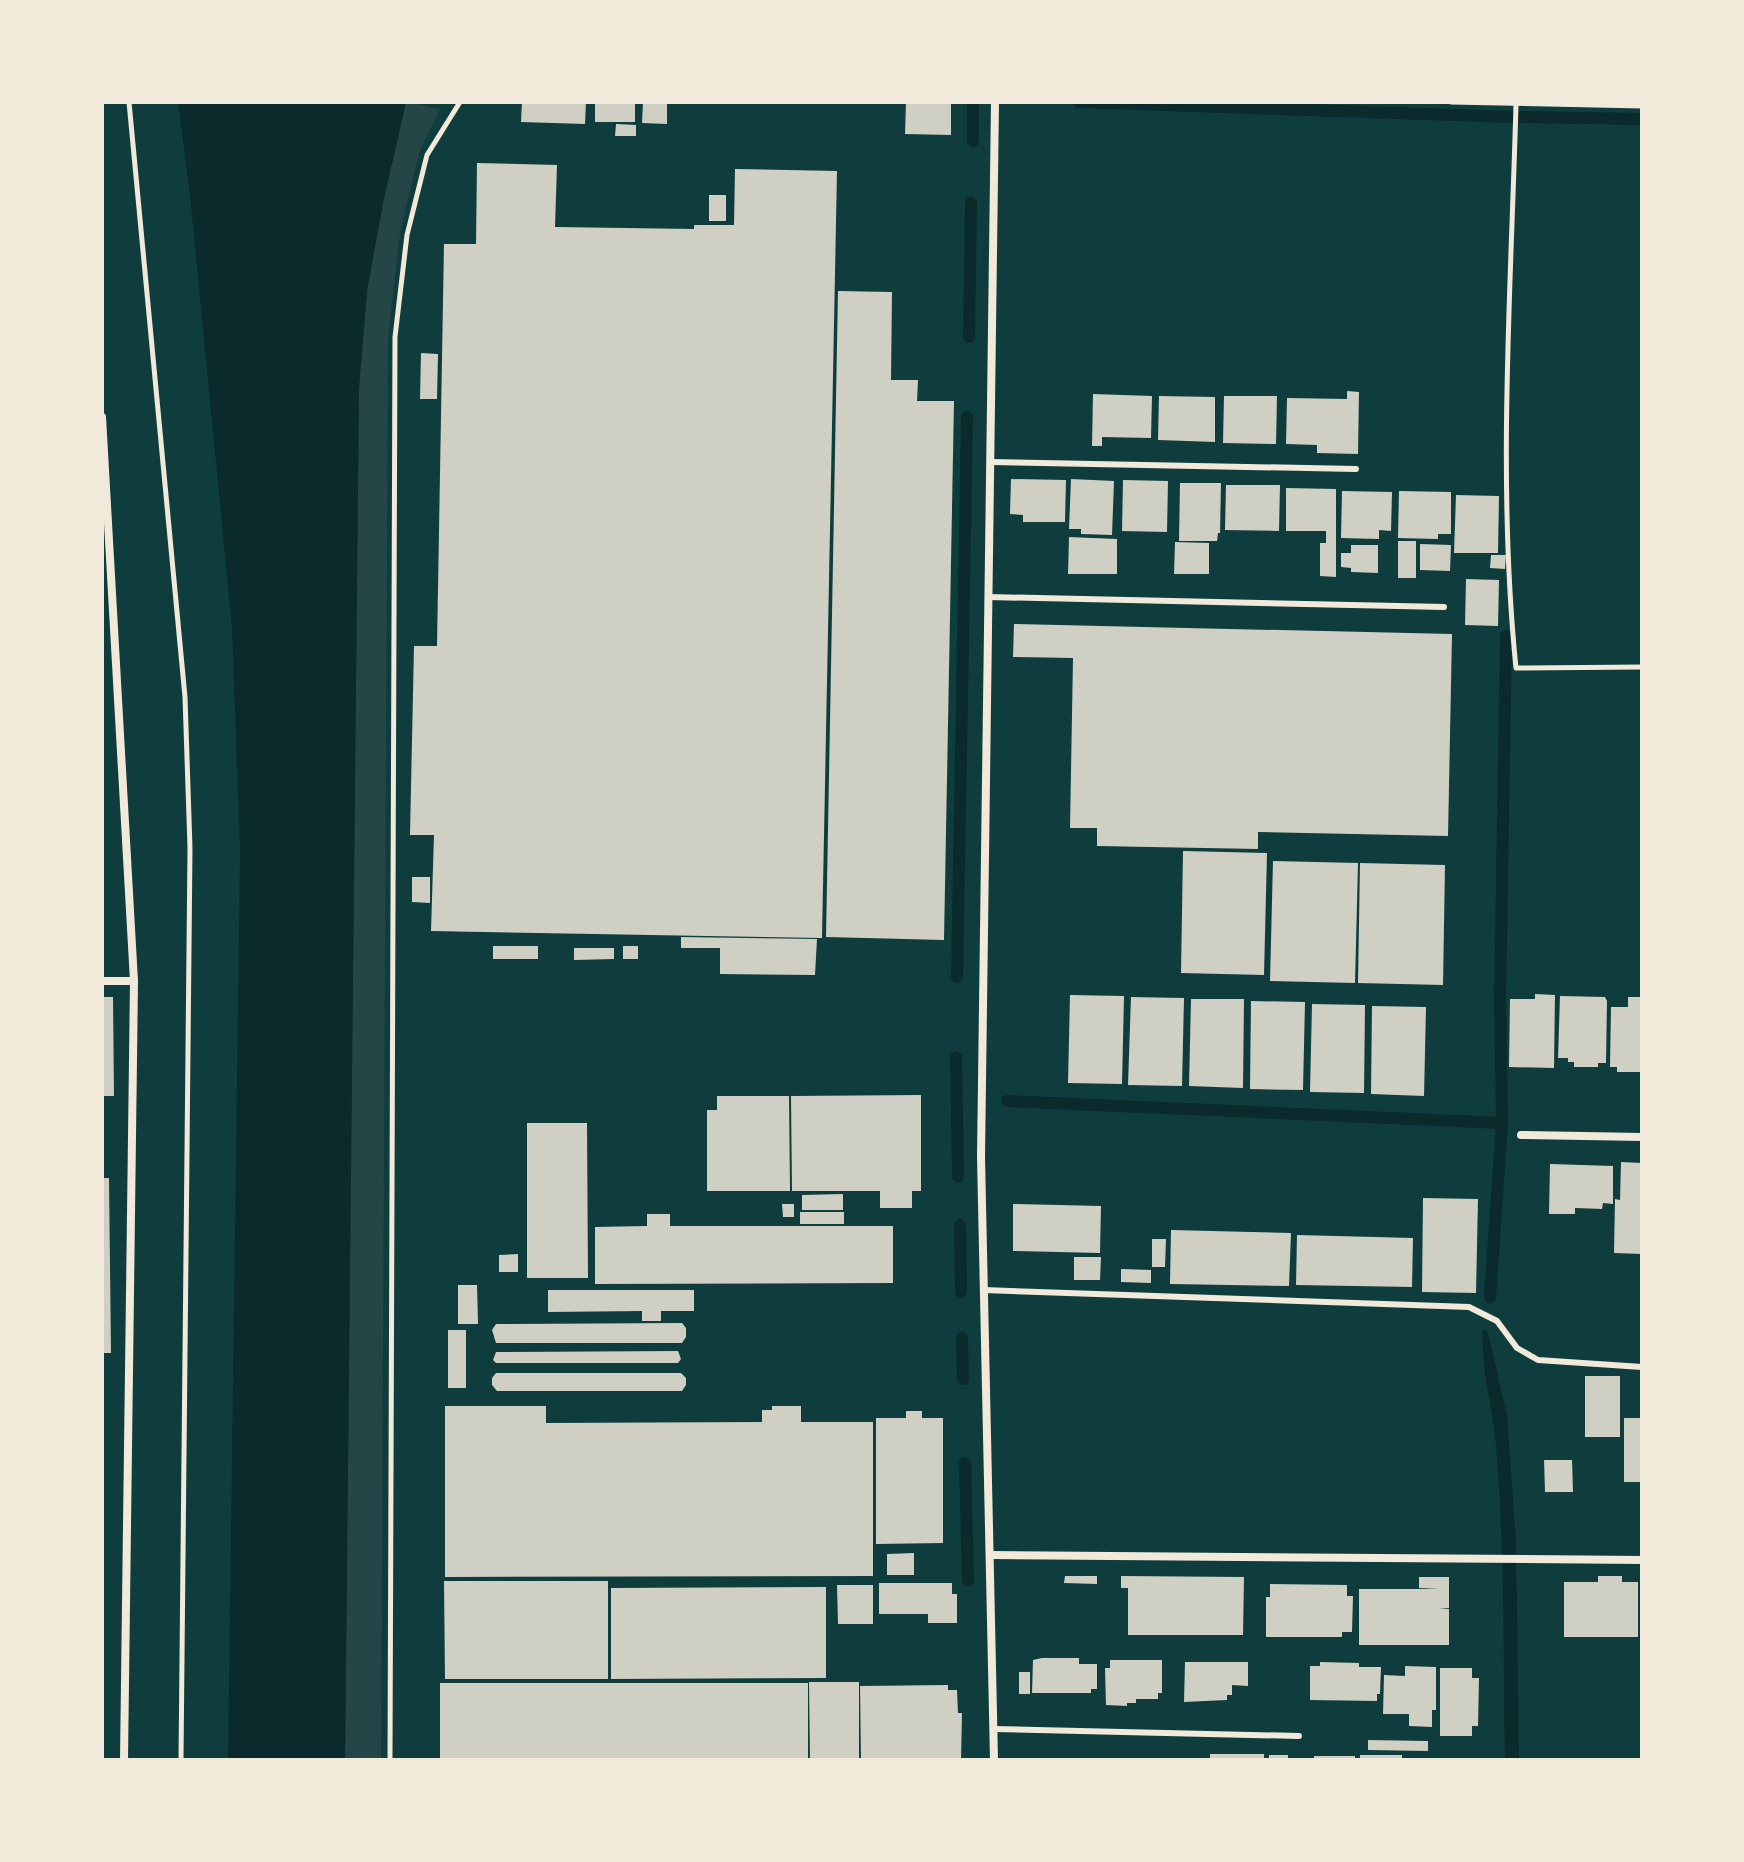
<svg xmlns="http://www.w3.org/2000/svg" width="1744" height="1862" font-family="'DM Sans',sans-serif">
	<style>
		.green { fill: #244646 }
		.water { fill: #0a2a2b }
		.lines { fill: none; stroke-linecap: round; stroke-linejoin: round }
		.stream { stroke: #0a2a2b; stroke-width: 12 }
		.building { fill: #cfcfc3 }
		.path { stroke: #f1e9da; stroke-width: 5 }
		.service { stroke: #f1e9da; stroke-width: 6 }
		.minor { stroke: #f1e9da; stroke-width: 8 }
	</style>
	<rect width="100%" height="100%" fill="#0f3d3e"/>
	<polygon class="green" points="406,102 440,109 419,153 400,233 388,339 381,1760 345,1760 359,388 367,291 383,203"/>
	<g class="water">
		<polygon points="178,102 406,102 383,203 367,291 359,388 345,1760 228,1760 240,851 232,627 190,195"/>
		<path d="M1483,1330l5,2 19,84 9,126 3,218h-14c-2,-105 0,-210 -9,-314 -3,-39 -16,-78 -13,-116z"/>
	</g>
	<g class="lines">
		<g class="stream">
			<polyline points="1079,102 1511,117"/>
			<polyline points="1521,117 1642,119"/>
			<polyline points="973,141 973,102"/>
			<polyline points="969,337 971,203"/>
			<polyline points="957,977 967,417"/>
			<polyline points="956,1057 958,1177"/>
			<polyline points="1007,1101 1502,1123 1490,1297"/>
			<polyline points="1502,1123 1500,1001 1506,636"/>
			<polyline points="960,1225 961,1292"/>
			<polyline points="962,1338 963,1379"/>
			<polyline points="965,1463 968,1580"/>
		</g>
	</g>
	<g class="building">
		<polygon points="522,102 586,102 585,124 521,122"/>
		<rect x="595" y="102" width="40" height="20"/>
		<polygon points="643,102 667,102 667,124 642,123"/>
		<polygon points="906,102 951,102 951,135 905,134"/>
		<polygon points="616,124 636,125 636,136 615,136"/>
		<polygon points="477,163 557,165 555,227 694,229 694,225 734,225 735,169 837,171 822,938 431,931 434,835 410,835 414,646 437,646 444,244 476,244"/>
		<rect x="709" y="195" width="17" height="26"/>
		<polygon points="838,291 892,292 891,380 918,380 917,401 954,401 944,940 826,937"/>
		<polygon points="421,353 438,354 437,399 420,399"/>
		<polygon points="1347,391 1359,392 1358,454 1317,453 1317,445 1286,444 1287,398 1347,399"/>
		<polygon points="1093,394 1152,396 1151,438 1102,437 1102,446 1092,446"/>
		<polygon points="1159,396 1215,397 1215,442 1158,440"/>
		<polygon points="1224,396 1277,396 1276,444 1223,443"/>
		<polygon points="1011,479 1066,480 1065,522 1023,522 1023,515 1010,514"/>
		<polygon points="1071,479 1114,481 1112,535 1081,534 1081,529 1069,529"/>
		<polygon points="1123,480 1168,481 1167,532 1122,531"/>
		<polygon points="1180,483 1221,483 1220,533 1218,533 1217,541 1179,541"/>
		<polygon points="1226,485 1280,485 1279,531 1225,530"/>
		<polygon points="1286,488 1336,489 1336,577 1320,576 1320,543 1326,543 1326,531 1286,531"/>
		<polygon points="1342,491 1392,492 1391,531 1379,530 1379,539 1341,538"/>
		<polygon points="1399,491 1451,492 1451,534 1438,534 1438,539 1398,538"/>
		<polygon points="1456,495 1499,496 1498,553 1454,553"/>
		<polygon points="1069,537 1117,539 1117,574 1068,574"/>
		<rect x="1398" y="541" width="18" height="37"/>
		<polygon points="1175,542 1209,543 1209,574 1174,574"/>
		<polygon points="1420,544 1451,545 1450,571 1420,570"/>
		<polygon points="1351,545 1378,545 1378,573 1351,572 1351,568 1341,567 1341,553 1351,553"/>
		<polygon points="1491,555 1506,555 1505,569 1490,568"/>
		<polygon points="1466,579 1499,580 1498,626 1465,625"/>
		<polygon points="1014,624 1452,634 1448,836 1258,832 1258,849 1097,846 1097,828 1070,828 1073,658 1013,657"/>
		<polygon points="1183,851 1267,853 1264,975 1181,973"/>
		<polygon points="1273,861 1358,863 1355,983 1270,981"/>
		<polygon points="1360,863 1445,865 1443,985 1358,983"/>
		<polygon points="412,877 430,877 430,903 412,902"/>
		<polygon points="681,937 817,939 815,975 720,974 720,948 681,948"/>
		<rect x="493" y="946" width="45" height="13"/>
		<rect x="623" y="946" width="15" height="13"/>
		<polygon points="574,948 614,948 614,959 574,960"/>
		<polygon points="1535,994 1555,995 1554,1068 1509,1067 1510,999 1535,999"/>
		<polygon points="1070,995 1124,996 1122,1084 1068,1083"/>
		<polygon points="1560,996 1605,997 1607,1001 1606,1063 1598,1063 1598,1067 1574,1067 1574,1062 1568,1062 1568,1058 1558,1058"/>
		<polygon points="102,997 113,997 114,1096 102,1096"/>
		<polygon points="1131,997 1184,998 1182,1086 1128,1085"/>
		<polygon points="1628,997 1642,997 1642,1072 1617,1072 1617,1067 1610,1067 1611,1007 1628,1007"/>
		<polygon points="1191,999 1244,999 1243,1088 1189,1086"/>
		<polygon points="1251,1001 1305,1002 1303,1090 1250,1089"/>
		<polygon points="1312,1004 1365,1005 1364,1093 1310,1092"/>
		<polygon points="1372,1006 1426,1007 1424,1096 1371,1094"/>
		<polygon points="921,1095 921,1191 912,1191 912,1208 880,1208 880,1191 792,1191 791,1096"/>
		<polygon points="717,1096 789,1096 790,1191 707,1191 707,1110 717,1110"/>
		<polygon points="527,1123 587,1123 588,1278 527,1278"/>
		<polygon points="1621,1162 1642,1163 1642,1254 1614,1253 1615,1199 1620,1200"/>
		<polygon points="1550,1164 1613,1166 1613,1204 1603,1203 1602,1209 1575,1208 1575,1214 1549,1214"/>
		<polygon points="102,1178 109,1178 111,1353 102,1353"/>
		<polygon points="843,1194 843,1210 802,1210 802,1195"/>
		<polygon points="1423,1198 1478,1199 1476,1293 1422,1292"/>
		<polygon points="782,1204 794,1204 794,1217 783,1217"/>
		<polygon points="1013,1204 1101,1206 1100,1253 1013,1251"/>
		<rect x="800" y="1212" width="44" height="12"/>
		<polygon points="647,1214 670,1214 670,1226 893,1226 893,1283 595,1284 595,1227 647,1226"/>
		<polygon points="1171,1230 1291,1233 1289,1286 1170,1284"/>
		<polygon points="1297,1235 1413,1238 1412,1287 1296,1285"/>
		<polygon points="1152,1239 1166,1239 1165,1267 1152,1267"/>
		<polygon points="518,1254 518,1272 499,1272 499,1255"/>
		<polygon points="1074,1257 1101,1257 1100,1280 1074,1280"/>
		<polygon points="1121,1269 1151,1270 1151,1283 1121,1282"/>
		<polygon points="458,1285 477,1285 478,1324 458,1324"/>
		<polygon points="548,1290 694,1290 694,1311 661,1311 661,1321 642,1321 642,1311 548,1312"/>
		<polygon points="682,1323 686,1328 686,1337 682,1343 496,1343 492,1330 496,1324"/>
		<rect x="448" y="1330" width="18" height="58"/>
		<polygon points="678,1351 681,1359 678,1363 496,1363 493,1360 496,1352"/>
		<polygon points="496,1373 681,1373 686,1378 686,1385 682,1391 497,1391 492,1385 492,1378"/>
		<rect x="1585" y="1376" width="35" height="61"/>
		<polygon points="445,1406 546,1406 546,1423 762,1422 762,1410 772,1410 772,1406 801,1406 801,1422 873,1422 873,1576 445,1577"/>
		<polygon points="906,1411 922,1411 922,1418 943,1418 943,1543 876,1544 876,1418 906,1418"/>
		<rect x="1624" y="1418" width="18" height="64"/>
		<polygon points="1544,1460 1572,1460 1573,1492 1545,1492"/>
		<polygon points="914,1553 914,1575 887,1575 887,1554"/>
		<polygon points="1065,1576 1097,1576 1097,1584 1064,1583"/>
		<polygon points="1121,1576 1244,1577 1243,1635 1128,1635 1128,1588 1121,1588"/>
		<polygon points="1598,1576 1622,1576 1622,1582 1638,1582 1638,1637 1564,1637 1564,1582 1598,1582"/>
		<polygon points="1419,1577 1449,1577 1449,1608 1439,1609 1449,1609 1449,1645 1359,1645 1359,1589 1439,1589 1419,1588"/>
		<polygon points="444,1581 608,1581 608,1679 445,1679"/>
		<polygon points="879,1583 952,1583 952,1594 957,1594 957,1623 928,1623 928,1614 879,1614"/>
		<polygon points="1270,1584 1347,1585 1347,1596 1353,1596 1352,1632 1342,1632 1342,1637 1266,1637 1266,1597 1270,1597"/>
		<polygon points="837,1585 873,1585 873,1624 838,1624"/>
		<polygon points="826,1587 826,1678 611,1679 611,1588"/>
		<polygon points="1042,1658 1079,1658 1079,1664 1097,1664 1097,1689 1091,1689 1091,1693 1032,1693 1033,1660"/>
		<polygon points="1110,1660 1162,1660 1162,1693 1158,1693 1158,1699 1136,1699 1136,1703 1127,1703 1127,1706 1106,1705 1105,1668 1110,1668"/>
		<polygon points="1185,1662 1248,1662 1248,1686 1232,1685 1232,1695 1227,1695 1227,1700 1184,1702"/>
		<polygon points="1320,1662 1359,1663 1359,1667 1381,1667 1380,1694 1377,1694 1377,1701 1310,1700 1310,1666 1320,1666"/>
		<polygon points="1405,1666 1436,1667 1436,1710 1432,1710 1432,1727 1409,1726 1409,1714 1383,1714 1384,1675 1405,1676"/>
		<polygon points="1440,1668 1472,1668 1472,1678 1479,1678 1478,1726 1472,1726 1472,1736 1440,1736"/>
		<rect x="1019" y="1672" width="11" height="22"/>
		<polygon points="809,1682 859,1682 859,1760 810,1760"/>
		<rect x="440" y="1683" width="368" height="77"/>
		<polygon points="948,1685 948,1690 957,1690 958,1713 962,1713 961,1760 861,1760 860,1686"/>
		<polygon points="1368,1740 1428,1741 1428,1751 1368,1750"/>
		<rect x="1210" y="1754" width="54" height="6"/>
		<rect x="1269" y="1755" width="19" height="5"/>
		<rect x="1360" y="1755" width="42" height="5"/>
		<rect x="1314" y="1756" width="41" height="4"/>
	</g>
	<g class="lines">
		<g class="path">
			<polyline points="129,102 185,697 190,848 181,1760"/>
			<polyline points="1451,102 1642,106"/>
			<path d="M1516,104c-5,187 -19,377 0,564l126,-1"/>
			<polyline points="390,1760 395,337 407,235 427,155 460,102"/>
		</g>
		<g class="service">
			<polyline points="990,462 1356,469"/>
			<polyline points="988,597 1444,607"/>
			<polyline points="983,1290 1469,1307 1497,1321 1517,1348 1538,1360 1642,1367"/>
			<polyline points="993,1729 1299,1736"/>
		</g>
		<g class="minor">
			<polyline points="102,417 134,981 124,1760"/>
			<polyline points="102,981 134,981"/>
			<polyline points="1521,1135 1642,1137"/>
			<polyline points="990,1555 1642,1560"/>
			<polyline points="994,1760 981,1157 995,102"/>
		</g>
	</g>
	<rect width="1744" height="1862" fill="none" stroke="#f1e9da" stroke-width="208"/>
</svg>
